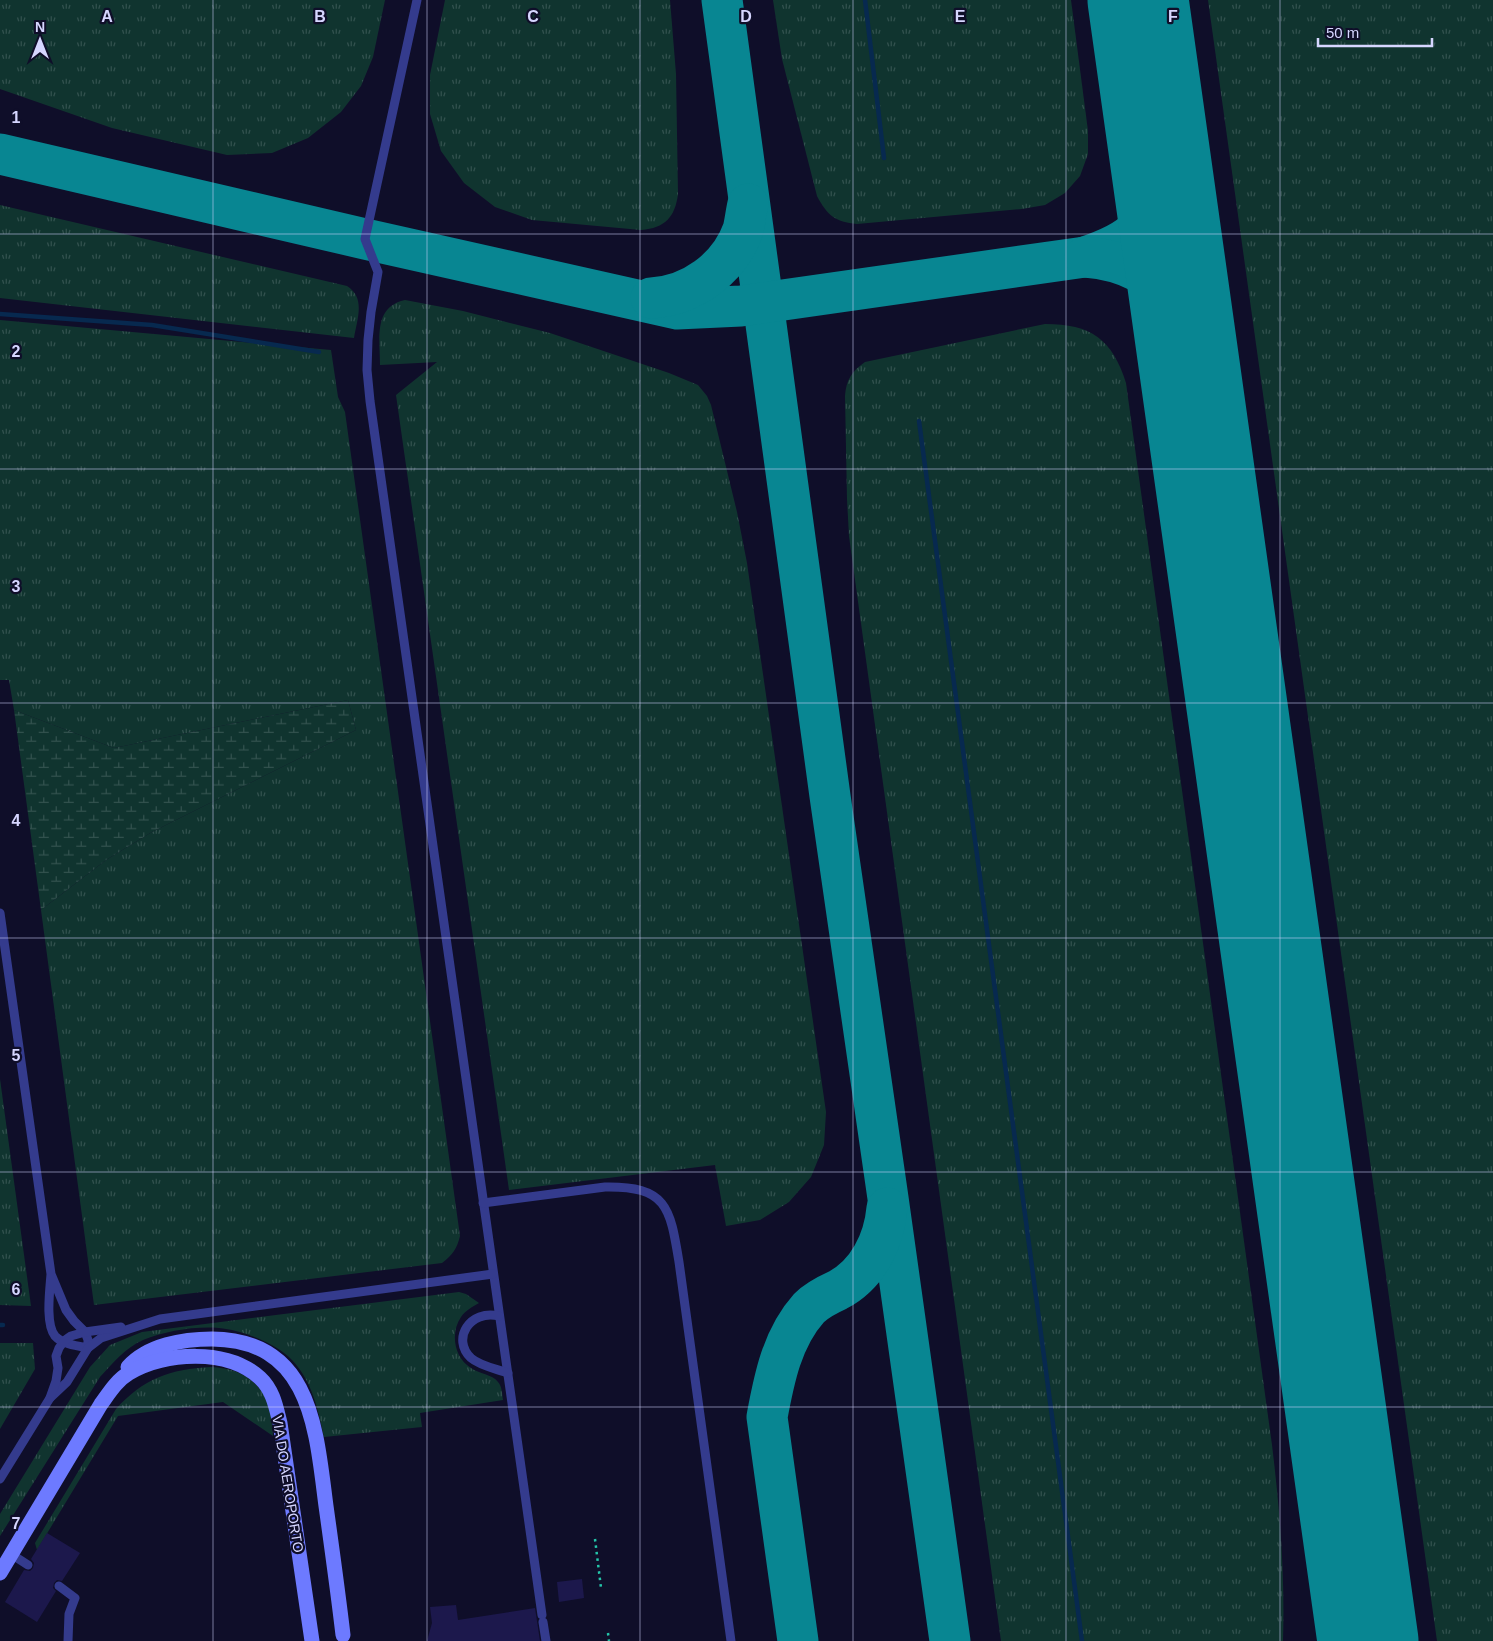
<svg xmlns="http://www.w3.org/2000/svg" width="1493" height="1641" font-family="Helvetica,sans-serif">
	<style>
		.grass { fill: url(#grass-tufts) }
		.wetland { fill: url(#wetland-marsh) }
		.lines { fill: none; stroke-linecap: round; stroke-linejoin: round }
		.stream { stroke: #07294f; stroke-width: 4.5 }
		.taxiway { stroke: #088692; stroke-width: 41 }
		.runway { stroke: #088692; stroke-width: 101 }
		.building { fill: #1c184c }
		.path { stroke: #24c5a9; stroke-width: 2.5; stroke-dasharray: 2.5 4; stroke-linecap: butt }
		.lane { stroke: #343b8d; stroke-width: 9 }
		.secondary { stroke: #6d7aff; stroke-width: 15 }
		.grid { fill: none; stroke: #d6d6ff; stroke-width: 1; stroke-opacity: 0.55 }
		.labels { text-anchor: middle; stroke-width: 4.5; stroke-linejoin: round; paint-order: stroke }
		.street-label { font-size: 14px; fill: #d6d6ff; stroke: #0f0e29 }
		.grid-label { font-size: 16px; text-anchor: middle; font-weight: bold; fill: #d6d6ff; stroke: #0f0e29; stroke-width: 4.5; stroke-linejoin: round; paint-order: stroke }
	</style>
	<defs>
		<pattern id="grass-tufts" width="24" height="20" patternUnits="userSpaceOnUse" patternTransform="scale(1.25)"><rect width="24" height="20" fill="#10342f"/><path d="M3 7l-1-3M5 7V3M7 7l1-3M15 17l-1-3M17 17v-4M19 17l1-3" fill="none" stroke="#32514e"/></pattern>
		<pattern id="wetland-marsh" width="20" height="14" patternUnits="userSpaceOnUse" patternTransform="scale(1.25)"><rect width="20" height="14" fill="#10342f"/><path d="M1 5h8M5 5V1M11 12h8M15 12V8" fill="none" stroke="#32514e"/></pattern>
	</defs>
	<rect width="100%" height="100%" fill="#0f0e29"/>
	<g class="grass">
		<polygon points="0,0 385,0 373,57 361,86 341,112 308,138 272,153 227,155 112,128 0,89"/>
		<path d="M445,0h225l6,74 2,120c-3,23 -13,34 -37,36l-109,-10 -37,-13 -31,-24 -23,-32 -11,-37v-39z"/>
		<path d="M773,0h298l17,131v23l-8,22 -15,17 -20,12 -23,4 -165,15c-22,-2 -30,-9 -40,-28l-35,-137z"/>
		<polygon points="1208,0 1493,0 1493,1641 1437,1641"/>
		<path d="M0,205l347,81c19,12 10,33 7,52l-354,-40z"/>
		<path d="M405,300l58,11 87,22 119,40 29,12 9,11 4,9 26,107 10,51 79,549 -2,33 -13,32 -22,25 -29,18 -34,6 -11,-61 -206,25 -113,-795 41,-33 -57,3c0,-26 -7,-58 25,-65z"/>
		<path d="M0,320l331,30 7,47 7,15 115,824c-3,12 -7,19 -18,27l-348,42 -53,-395 65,-50 46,-28 204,-102 -8,-30 -234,48 -100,-38 -5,-30h-9z"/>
		<path d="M1045,324c46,0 67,15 81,59l146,1062c8,66 13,130 11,196h-282l-152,-1105 -2,-37 -2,-103c1,-16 7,-25 20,-34z"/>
		<polygon points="0,1079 31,1306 0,1305"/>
		<path d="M459,1292l7,2 13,9c-7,4 -14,8 -18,14 -11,16 -7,41 10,51 8,6 21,6 27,14 4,4 4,12 5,18l-83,13 2,14 -98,10c-6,-28 -12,-56 -32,-77 -16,-17 -50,-30 -73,-32 -24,-2 -54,3 -76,12 -18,8 -30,23 -43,37l-100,159v-22l90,-147 20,-22 32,-13z"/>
		<polygon points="0,1343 33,1343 35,1369 0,1429"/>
		<path d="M211,1367c20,1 35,6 48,21 3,3 6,6 8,9 5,12 5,26 6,39l-50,-34 -105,14 -81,134 -2,-7 81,-134c27,-30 54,-40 95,-42z"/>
	</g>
	<polygon class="wetland" points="348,700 356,730 152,832 106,860 41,910 14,710 114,748"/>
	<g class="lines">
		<g class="stream">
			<polyline points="865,0 884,158"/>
			<polyline points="0,314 152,325 319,352"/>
			<polyline points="919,421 1082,1641"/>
			<polyline points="0,1325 3,1325"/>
		</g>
		<g class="taxiway">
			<polyline points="722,0 830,796 888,1198 950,1641"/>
			<path d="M0,154l365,85 312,70 64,-3 344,-49c51,-17 65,-31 77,-84"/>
			<path d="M1085,257c38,3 75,18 92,54 4,8 6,17 8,26"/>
			<path d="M651,298c40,-2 78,-29 92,-68 2,-8 3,-18 5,-26"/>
			<polyline points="1336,1413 1342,1526 1342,1641"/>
			<path d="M798,1641l-31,-224c7,-38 15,-79 42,-109 8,-8 18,-13 29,-18 30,-16 46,-49 49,-82"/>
		</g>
		<polyline class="runway" points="1138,0 1368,1641"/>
	</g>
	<g class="building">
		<polygon points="47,1533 80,1553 62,1581 57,1580 54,1583 53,1588 56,1591 37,1622 5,1602 24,1570 30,1571 33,1568 34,1563 31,1559"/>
		<polygon points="582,1579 584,1598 559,1602 557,1582"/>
		<polygon points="456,1605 458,1620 535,1608 540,1641 427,1641 432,1623 430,1607"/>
	</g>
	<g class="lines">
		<g class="path">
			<polyline points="595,1539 601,1588"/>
			<polyline points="608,1633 609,1641"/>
		</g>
		<g class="lane">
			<polyline points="417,0 365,239 378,272 371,312 368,340 367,370 370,401 542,1615"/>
			<path d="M0,913l51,361c-1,15 -6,50 4,62 7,8 22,10 33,12v-8l-3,-8 -11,-11 -8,-11 -15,-36"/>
			<path d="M483,1203l122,-16c62,-1 65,20 74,75l52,379"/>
			<path d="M499,1316c-29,-7 -48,23 -28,42 9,8 26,11 37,15"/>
			<polyline points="50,1398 67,1382 88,1348 101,1338 160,1319 493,1274"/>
			<polyline points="0,1479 50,1398 56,1381 58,1368 56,1356 59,1348 64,1341 71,1336 85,1332 121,1327"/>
			<polyline points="11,1554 28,1565"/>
			<polyline points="59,1586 75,1598 69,1614 68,1641"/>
			<polyline points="543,1622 546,1641"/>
		</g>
		<g class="secondary">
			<path d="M128,1367c20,-22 55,-28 84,-28 100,1 104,91 114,167 6,43 12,86 17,129"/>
			<path d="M0,1573l101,-169c8,-11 16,-24 28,-31 37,-21 98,-25 131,5 13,12 16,29 20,45l32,218"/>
		</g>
	</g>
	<path class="grid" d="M213,0v1641M427,0v1641M640,0v1641M853,0v1641M1066,0v1641M1280,0v1641M0,234h1493M0,469h1493M0,703h1493M0,938h1493M0,1172h1493M0,1407h1493"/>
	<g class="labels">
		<g class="street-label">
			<text transform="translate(288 1484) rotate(81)" y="5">VIA DO AEROPORTO</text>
		</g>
	</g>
	<g class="grid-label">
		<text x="107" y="22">A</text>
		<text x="320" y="22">B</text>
		<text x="533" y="22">C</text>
		<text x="746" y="22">D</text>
		<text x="960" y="22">E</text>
		<text x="1173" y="22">F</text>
		<text x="16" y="123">1</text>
		<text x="16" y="357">2</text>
		<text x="16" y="592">3</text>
		<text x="16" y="826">4</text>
		<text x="16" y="1061">5</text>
		<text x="16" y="1295">6</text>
		<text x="16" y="1529">7</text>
	</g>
	<g transform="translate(40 40)" stroke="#0f0e29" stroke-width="4" paint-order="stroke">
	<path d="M0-4L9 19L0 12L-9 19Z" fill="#d6d6ff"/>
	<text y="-8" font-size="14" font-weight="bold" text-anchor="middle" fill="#d6d6ff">N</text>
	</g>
	<path d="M1318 38v8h114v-8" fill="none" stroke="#d6d6ff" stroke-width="2.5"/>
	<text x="1326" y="38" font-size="15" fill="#d6d6ff" stroke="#0f0e29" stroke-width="4" paint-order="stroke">50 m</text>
</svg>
